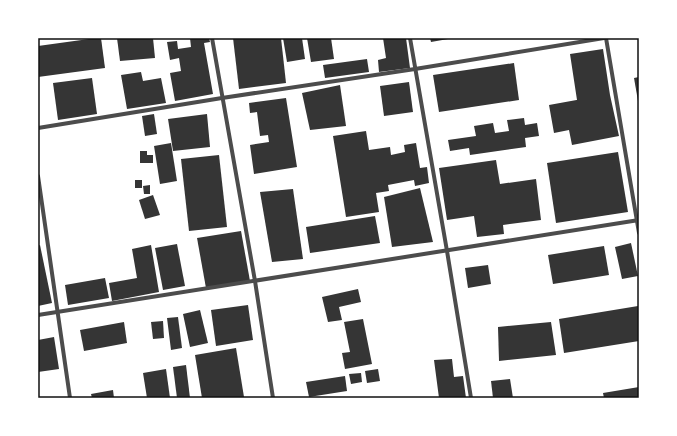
<svg xmlns="http://www.w3.org/2000/svg" width="677" height="436" font-family="'Roboto Serif',serif">
	<style>
		.building { fill: #353535 }
		.lines { fill: none; stroke-linecap: round; stroke-linejoin: round }
		.minor { stroke: #4c4c4c; stroke-width: 4 }
		.neatline { fill: none; stroke: #111; stroke-width: 1.5 }
	</style>
	<rect width="100%" height="100%" fill="#fff"/>
	<g class="building">
		<polygon points="96,38 101,38 105,68 38,77 38,46"/>
		<polygon points="117,38 153,38 155,58 120,61"/>
		<polygon points="190,38 209,38 210,42 204,43 213,94 175,101 170,73 181,71 179,58 170,60 167,42 177,41 178,49 191,47"/>
		<polygon points="233,38 281,38 286,83 239,89"/>
		<polygon points="283,38 302,38 305,59 287,62"/>
		<polygon points="307,38 331,38 334,59 311,62"/>
		<polygon points="383,38 406,38 410,68 379,72 378,60 386,58"/>
		<polygon points="430,38 447,38 448,39 431,42"/>
		<polygon points="603,49 610,95 619,136 572,145 569,130 554,133 549,105 582,99 577,100 570,54"/>
		<polygon points="367,59 369,72 325,78 323,65"/>
		<polygon points="514,63 519,100 439,112 433,75"/>
		<polygon points="141,72 143,81 161,78 166,103 127,109 121,75"/>
		<polygon points="639,77 639,101 638,101 634,78"/>
		<polygon points="92,78 97,114 58,120 53,83"/>
		<polygon points="409,82 413,112 384,116 380,86"/>
		<polygon points="340,85 346,126 310,130 302,93"/>
		<polygon points="286,98 297,167 254,174 250,145 269,142 268,135 260,136 257,112 250,113 249,103"/>
		<polygon points="154,114 157,134 145,136 142,116"/>
		<polygon points="207,114 210,147 173,151 168,119"/>
		<polygon points="524,118 525,125 537,123 539,136 525,138 526,147 470,155 469,148 450,151 448,140 476,136 474,126 493,123 495,133 509,131 507,120"/>
		<polygon points="366,131 369,150 390,147 391,155 405,152 404,145 416,143 420,168 427,167 429,183 415,186 414,180 388,185 389,191 376,193 379,212 346,217 333,136"/>
		<polygon points="171,143 177,181 160,184 154,146"/>
		<polygon points="140,151 147,151 147,155 153,155 153,163 140,163"/>
		<polygon points="618,152 628,212 556,223 547,163"/>
		<polygon points="219,155 227,227 189,231 181,159"/>
		<polygon points="496,160 500,184 536,179 541,220 503,225 504,234 477,237 474,216 447,220 439,168"/>
		<rect x="135" y="180" width="7" height="8"/>
		<polygon points="150,185 150,194 144,194 143,186"/>
		<polygon points="420,188 433,242 392,247 384,197"/>
		<polygon points="293,189 303,259 272,262 260,192"/>
		<polygon points="153,195 160,215 145,219 139,200"/>
		<polygon points="375,216 380,243 310,253 306,227"/>
		<polygon points="241,231 250,281 206,288 197,238"/>
		<polygon points="631,243 638,276 622,279 615,247"/>
		<polygon points="177,244 185,286 163,290 155,248"/>
		<polygon points="40,245 52,303 38,306 38,246"/>
		<polygon points="151,245 159,292 112,301 109,283 137,278 132,249"/>
		<polygon points="604,246 609,275 553,284 548,255"/>
		<polygon points="488,265 491,284 468,288 465,268"/>
		<polygon points="105,278 109,298 68,305 65,285"/>
		<polygon points="358,289 361,302 339,307 342,320 328,322 322,297"/>
		<polygon points="248,305 253,340 216,346 211,310"/>
		<polygon points="638,306 639,341 564,353 559,319"/>
		<polygon points="200,310 208,343 190,347 183,314"/>
		<polygon points="178,317 182,348 171,350 167,318"/>
		<polygon points="363,319 372,364 345,369 342,353 350,352 344,322"/>
		<polygon points="163,321 164,338 153,339 151,322"/>
		<polygon points="124,322 127,343 84,351 80,330"/>
		<polygon points="551,322 556,355 499,361 498,327"/>
		<polygon points="54,337 59,369 38,372 38,340"/>
		<polygon points="236,348 244,397 237,398 202,398 195,355"/>
		<polygon points="452,359 454,377 463,376 466,398 439,398 434,360"/>
		<polygon points="186,365 190,398 177,398 173,367"/>
		<polygon points="166,369 170,398 147,398 143,373"/>
		<polygon points="378,369 380,381 367,383 365,371"/>
		<polygon points="361,373 362,382 351,384 349,374"/>
		<polygon points="345,376 347,391 309,397 306,382"/>
		<polygon points="510,379 513,398 493,398 491,381"/>
		<polygon points="639,387 639,398 604,398 603,393"/>
		<polygon points="113,390 114,398 92,398 91,394"/>
	</g>
	<g class="lines">
		<g class="minor">
			<polyline points="212,38 255,281 273,398"/>
			<polyline points="410,38 447,251 471,398"/>
			<polyline points="606,38 639,233"/>
			<polyline points="38,128 222,98 415,69 604,38"/>
			<polyline points="38,176 70,398"/>
			<polyline points="38,315 639,220"/>
		</g>
	</g>
	<rect width="677" height="436" fill="none" stroke="#ffffff" stroke-width="78"/>
	<rect x="39" y="39" width="599" height="358" class="neatline"/>
</svg>
